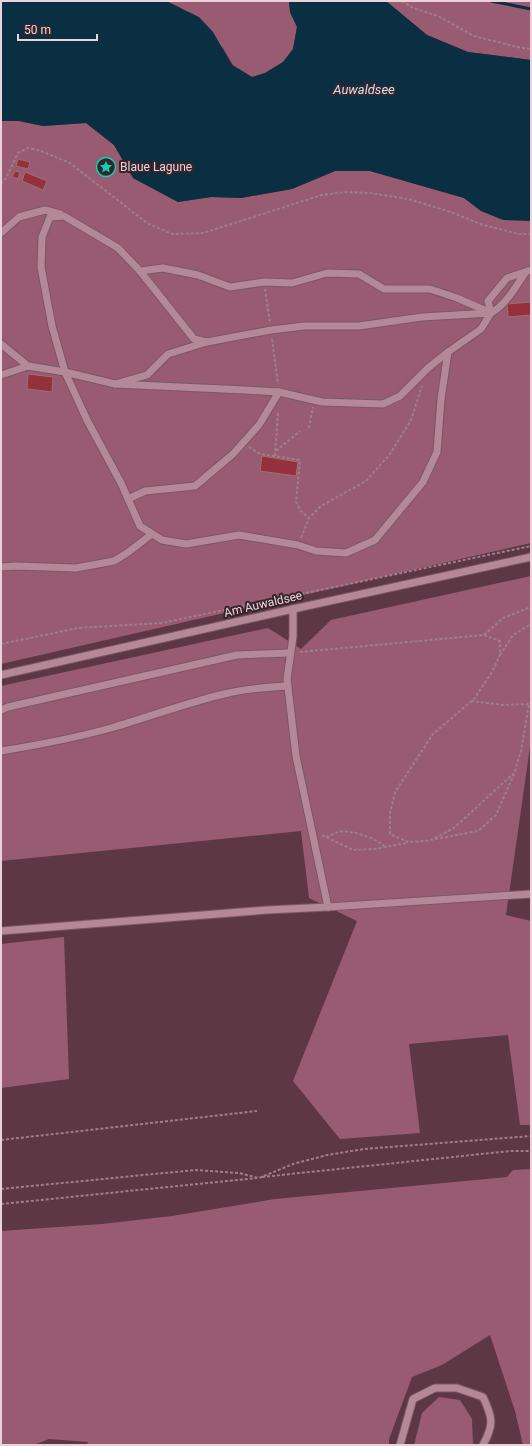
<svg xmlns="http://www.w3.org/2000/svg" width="532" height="1446" font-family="Roboto,sans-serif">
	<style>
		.green { fill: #995b72 }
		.water { fill: #0b2f42 }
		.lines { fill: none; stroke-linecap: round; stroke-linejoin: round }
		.stream { stroke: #0b2f42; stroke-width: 3 }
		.building { fill: #94313d; stroke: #9e7072 }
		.minor-casing { stroke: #785864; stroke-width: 9 }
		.path { stroke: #9f7e8a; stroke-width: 2; stroke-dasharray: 3 2; stroke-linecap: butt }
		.minor { stroke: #b58897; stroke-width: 7 }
		.labels { text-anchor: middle; stroke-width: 4; stroke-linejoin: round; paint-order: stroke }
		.poi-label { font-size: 12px; fill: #ebd2da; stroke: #37252b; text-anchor: start }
		.street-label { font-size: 12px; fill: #ebd2da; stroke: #37252b }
		.water-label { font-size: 13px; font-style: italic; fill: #c9e0f0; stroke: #37252b }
	</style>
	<rect width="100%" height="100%" fill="#5e3745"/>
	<g class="green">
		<polygon points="166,1 289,1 290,12 297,27 293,49 283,62 265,73 252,77 233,65 223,48 179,7"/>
		<polygon points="386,1 531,1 531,60 468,52 427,35"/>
		<polygon points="1,121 19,121 43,126 86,123 114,145 133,178 178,202 211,197 241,198 292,189 335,171 370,171 464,198 481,211 531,221 531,543 1,664"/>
		<polygon points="531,576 531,740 506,915 531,921 531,1125 520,1125 508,1035 409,1044 420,1133 340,1139 293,1081 357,921 309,898 301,831 1,861 1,686 268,628 301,649 331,620"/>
		<polygon points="64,937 69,1079 1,1088 1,944"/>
		<polygon points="531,1169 531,1445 523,1445 515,1411 490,1335 442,1365 412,1377 389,1439 389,1445 87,1445 88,1442 49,1439 34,1445 1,1445 1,1231 102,1224 172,1216 275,1199 507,1177 513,1170"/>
		<polygon points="439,1397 460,1400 472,1419 473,1445 414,1445 422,1413"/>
	</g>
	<polygon class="water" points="1,1 166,1 199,17 213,32 232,65 252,77 265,73 283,62 293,49 297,27 290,12 289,1 386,1 427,35 468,52 531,60 531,221 503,220 481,211 464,198 370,171 335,171 292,189 241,198 211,197 178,202 133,178 114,145 86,123 43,126 19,121 1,121"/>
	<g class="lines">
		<polyline class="stream" points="491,1 531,9"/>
	</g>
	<g class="building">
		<polygon points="18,159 30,162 28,169 16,166"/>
		<polygon points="15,171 20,172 18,179 12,177"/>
		<polygon points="25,172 47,181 43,190 22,181"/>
		<polygon points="531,302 531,315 508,317 507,304"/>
		<polygon points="28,374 53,377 52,392 27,389"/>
		<polygon points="262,456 298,462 296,476 260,471"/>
	</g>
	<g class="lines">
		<defs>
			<g id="minor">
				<polyline points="1,233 19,217 45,210 60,214"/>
				<polyline points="140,271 163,268 198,275 230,287 264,282 292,283 327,273 359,274 384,289 430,289 457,298 489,312"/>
				<path d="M491,313l-10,16 -33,23 -7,47 -4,53 -14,30 -48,58 -29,13 -30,-2 -18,-6 -59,-10 -53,9 -24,-4 -22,-14 -19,-43 -34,-63 -22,-48 -13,-46 -11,-59 1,-30 8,-20 14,-1 54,32 22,23 54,68 13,3 64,-12 33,-4h55l63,-9 69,-4c15,-8 25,-27 34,-40"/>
				<polyline points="491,313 488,301 507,278 531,270"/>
				<polyline points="1,344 28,366"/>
				<polyline points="1,375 28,366 65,372 115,384 147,375 168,354 207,342"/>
				<polyline points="115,384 245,390 279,392 322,402 383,404 400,396 428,368 448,352"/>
				<polyline points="128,499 145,491 195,486 233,454 259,425 279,392"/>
				<polyline points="1,567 15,566 76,568 114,561 127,553 152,534"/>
				<polyline points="293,609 293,637 287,679 296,756 328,907"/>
				<polyline points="1,675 293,609 531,557"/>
				<polyline points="1,710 8,707 237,655 290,653"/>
				<path d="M1,751c37,-6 74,-13 110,-23 38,-11 75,-25 113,-34 21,-5 43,-7 64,-8"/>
				<polyline points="1,931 267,910 328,907 531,894"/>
				<path d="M400,1445l13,-46 22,-11h22l26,9c10,21 11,28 0,48"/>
			</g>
		</defs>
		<use href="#minor" class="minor-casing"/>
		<g class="path">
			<polyline points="402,1 413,8 438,16 474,36 517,47 531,49"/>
			<polyline points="1,184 6,178 18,153 28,148 41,151 70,163 147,223 172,234 203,233 322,195 346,192 370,193 408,199 451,212 480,224 519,234 531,234"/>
			<polyline points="265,289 270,322"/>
			<polyline points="272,339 278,384"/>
			<polyline points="309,428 313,407"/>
			<polyline points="249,447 260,454 300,460 296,502 301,511 309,518"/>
			<polyline points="276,451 300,431"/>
			<polyline points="275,456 278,412"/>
			<polyline points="301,538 309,518 321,506 366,481 390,454 411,420 422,386"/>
			<polyline points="484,635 503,618 531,607"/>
			<polyline points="1,644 78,628 162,623 531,546"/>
			<polyline points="300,652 484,635 500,641 500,655 492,672 474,699 433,734 395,792 390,814 390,834 408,842 425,841 478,831 496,815 514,774 521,751 529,704 531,703"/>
			<polyline points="500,655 513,635 531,624"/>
			<polyline points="471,701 503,705 529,704"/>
			<polyline points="322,835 353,850 374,849 407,843"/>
			<path d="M326,837c4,-1 8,-4 12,-5 11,-3 39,6 47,15"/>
			<polyline points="435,838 454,828 513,774"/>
			<polyline points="1,1140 257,1111"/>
			<polyline points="262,1177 510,1151 531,1151"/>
			<polyline points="1,1189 195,1170 239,1173 259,1178 293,1164 327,1155 364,1149 531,1136"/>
			<polyline points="1,1204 257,1178"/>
		</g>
		<use href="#minor" class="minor"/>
	</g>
	<defs>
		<symbol id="sight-ring" viewBox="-11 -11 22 22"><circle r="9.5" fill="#37252b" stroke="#06d5b6" stroke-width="1.5"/><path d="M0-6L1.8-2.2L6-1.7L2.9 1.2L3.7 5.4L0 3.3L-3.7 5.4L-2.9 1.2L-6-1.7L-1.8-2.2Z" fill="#06d5b6"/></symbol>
	</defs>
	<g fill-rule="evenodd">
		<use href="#sight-ring" x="95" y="156" width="22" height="22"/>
	</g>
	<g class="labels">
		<g class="poi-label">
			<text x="120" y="171">Blaue Lagune</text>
		</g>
		<g class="street-label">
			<text transform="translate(263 604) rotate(-13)" y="4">Am Auwaldsee</text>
		</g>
		<g class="water-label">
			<text x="364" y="94">Auwaldsee</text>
		</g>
	</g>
	<rect width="532" height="1446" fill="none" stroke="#ebd2da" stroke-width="4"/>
	<path d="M18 34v6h79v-6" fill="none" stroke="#ebd2da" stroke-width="2"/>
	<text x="24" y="34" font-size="12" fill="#ebd2da" stroke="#37252b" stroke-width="3" paint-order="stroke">50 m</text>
</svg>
